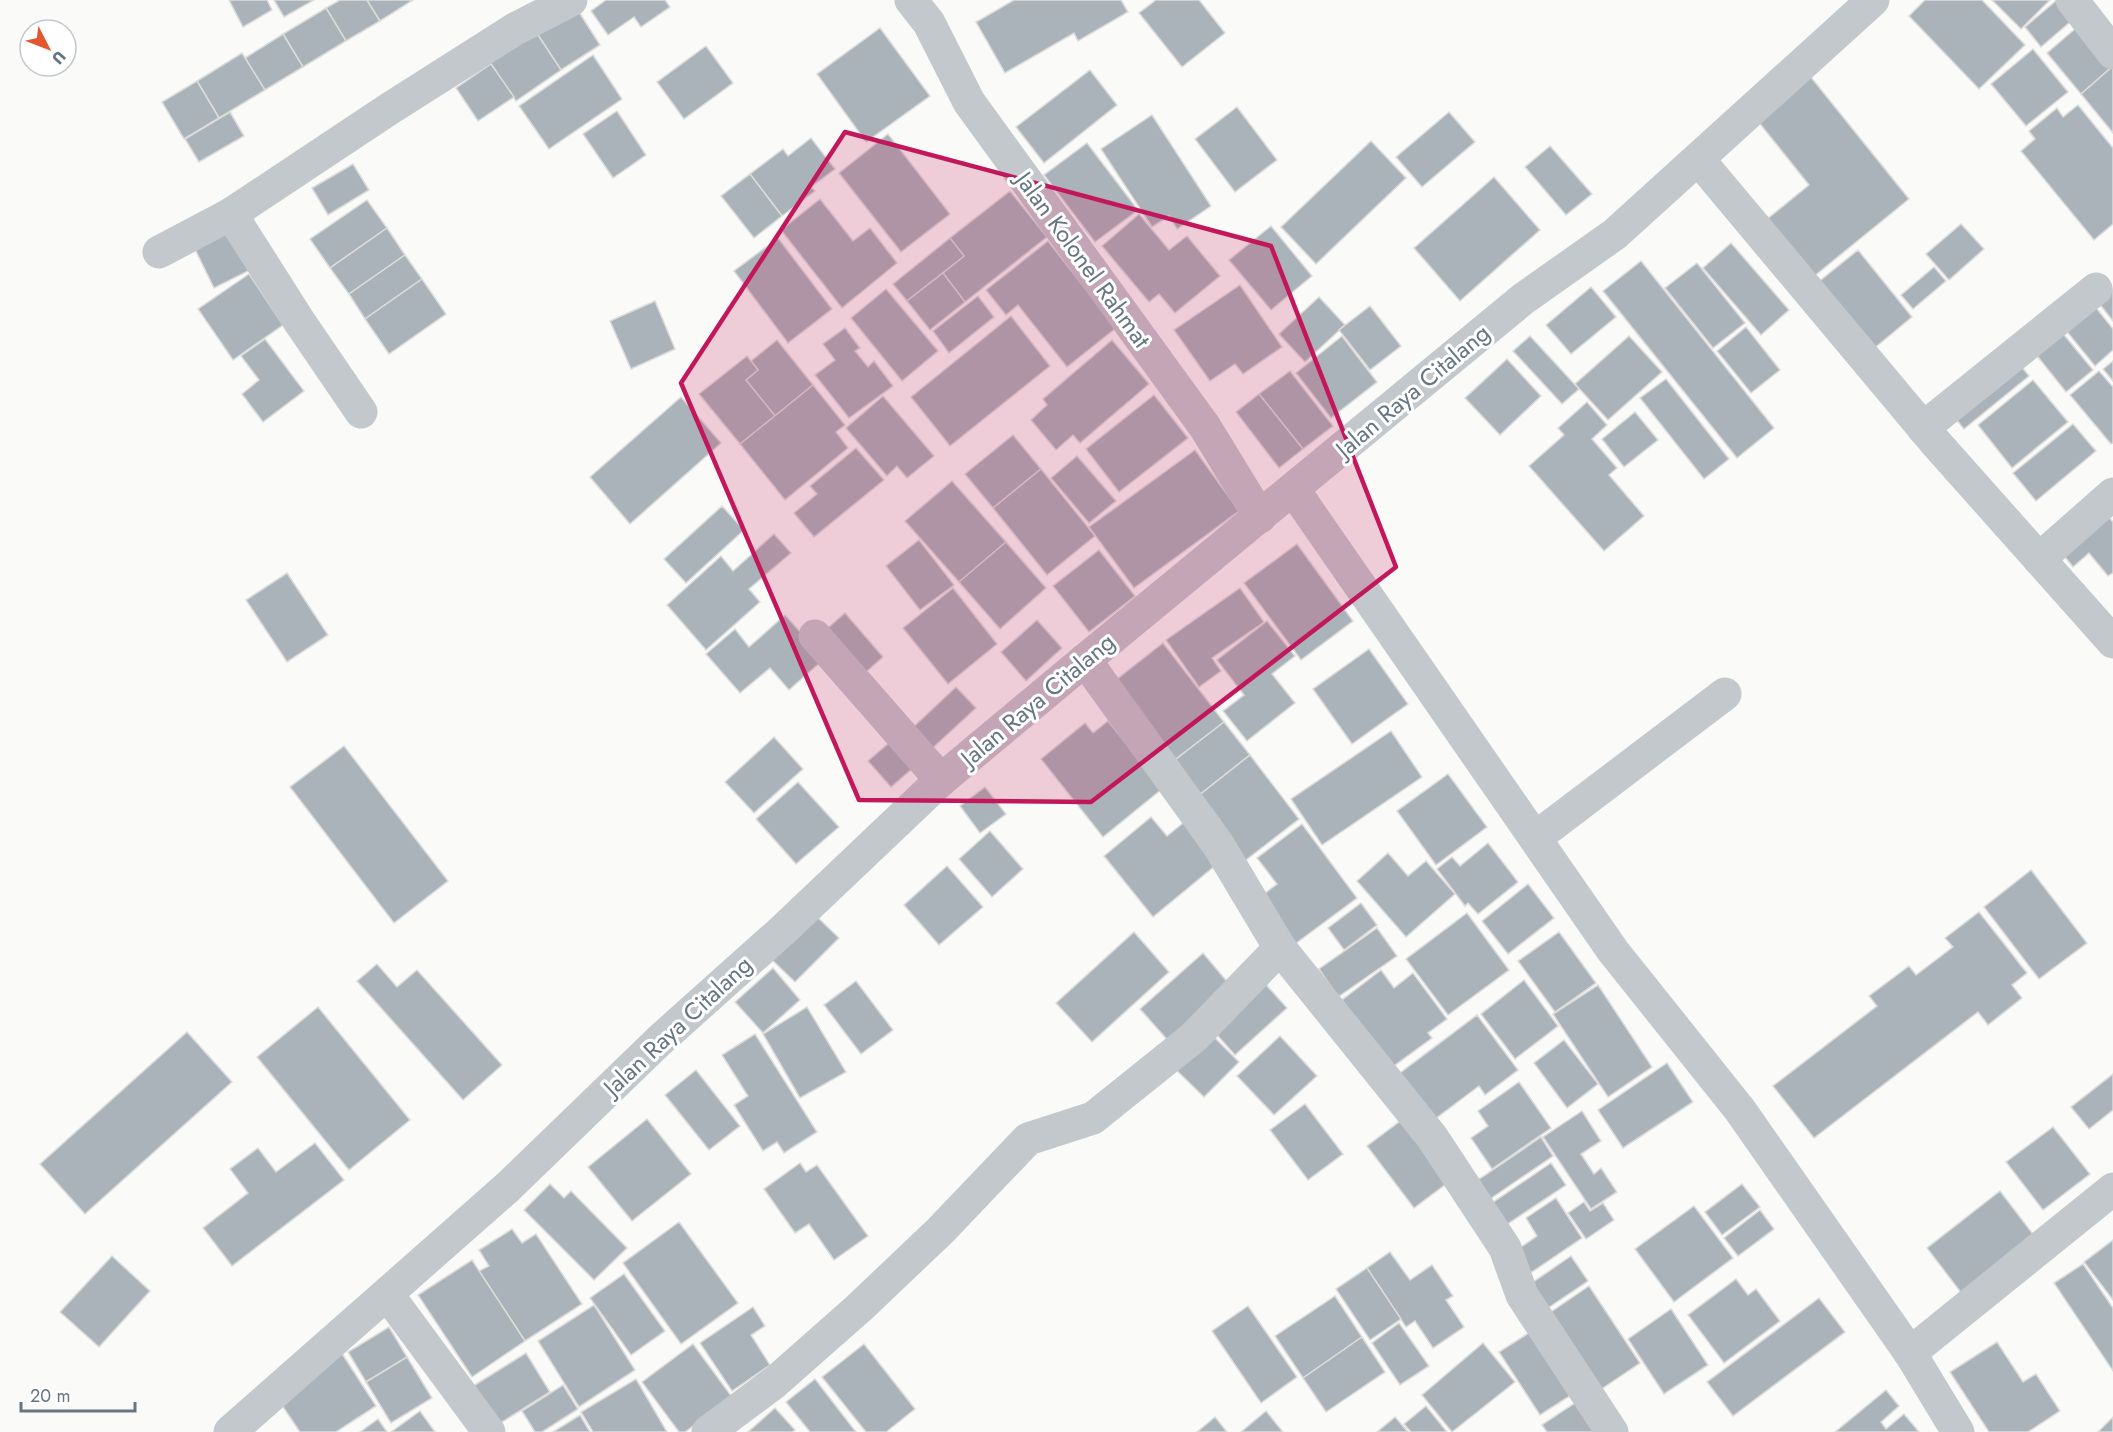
<svg xmlns="http://www.w3.org/2000/svg" width="2113" height="1432" font-family="Jost,sans-serif">
	<style>
		.building { fill: #aab3b9; stroke: #dcdcda; stroke-width: 1.5 }
		.lines { fill: none; stroke-linecap: round; stroke-linejoin: round }
		.minor { stroke: #c3c8cc; stroke-width: 33 }
		.marked { fill: #c2185b; fill-opacity: 0.2; stroke: #c2185b; stroke-width: 4.5; stroke-linejoin: round }
		.labels { text-anchor: middle; stroke-width: 6; stroke-linejoin: round; paint-order: stroke }
		.street-label { font-size: 24px; fill: #657683; stroke: #fff }
	</style>
	<rect width="100%" height="100%" fill="#fafaf8"/>
	<g class="building">
		<polygon points="229,0 267,0 272,10 243,27"/>
		<polygon points="274,0 314,0 284,17"/>
		<polygon points="340,0 367,0 380,21 346,41 326,8"/>
		<polygon points="367,0 413,0 380,21"/>
		<polygon points="606,0 665,0 670,7 641,27 634,17 608,35 591,11"/>
		<polygon points="1014,0 1121,0 1128,12 1078,41 1074,33 1005,73 976,22"/>
		<polygon points="1156,0 1199,0 1225,33 1182,67 1139,13"/>
		<polygon points="1925,0 1982,0 2025,45 1979,89 1909,16"/>
		<polygon points="1992,0 2050,0 2021,29"/>
		<polygon points="2057,0 2077,16 2041,47 2025,27"/>
		<polygon points="326,8 346,41 303,67 283,34"/>
		<polygon points="577,9 600,45 561,70 538,35"/>
		<polygon points="2083,22 2113,66 2081,94 2047,53"/>
		<polygon points="880,28 930,96 866,142 817,74"/>
		<polygon points="283,34 303,67 265,90 245,58"/>
		<polygon points="538,35 561,70 516,101 487,58"/>
		<polygon points="706,46 733,83 684,119 657,82"/>
		<polygon points="2033,49 2068,92 2026,126 1991,84"/>
		<polygon points="242,53 265,90 219,118 197,81"/>
		<polygon points="593,55 622,99 549,149 519,106"/>
		<polygon points="491,64 514,97 478,121 456,88"/>
		<polygon points="2113,66 2113,133 2081,94"/>
		<polygon points="1090,70 1117,105 1044,163 1016,127"/>
		<polygon points="1810,76 1909,199 1807,282 1761,224 1809,185 1757,120"/>
		<polygon points="197,81 219,118 184,139 162,102"/>
		<polygon points="2078,105 2113,148 2113,224 2094,240 2021,151 2035,139 2029,131 2057,108 2063,117"/>
		<polygon points="1237,107 1277,160 1235,192 1195,139"/>
		<polygon points="617,111 646,155 613,178 583,134"/>
		<polygon points="230,112 244,136 199,162 185,139"/>
		<polygon points="1449,112 1475,142 1422,187 1396,157"/>
		<polygon points="1152,115 1211,206 1177,229 1169,216 1152,227 1101,149"/>
		<polygon points="888,134 950,214 901,252 839,173"/>
		<polygon points="811,138 835,169 811,187 815,191 782,216 750,174 783,149 788,156"/>
		<polygon points="1371,141 1406,178 1316,264 1281,227"/>
		<polygon points="1087,143 1138,210 1095,242 1044,175"/>
		<polygon points="1550,146 1592,194 1566,215 1525,167"/>
		<polygon points="353,164 369,190 328,215 312,188"/>
		<polygon points="750,174 782,216 754,238 721,196"/>
		<polygon points="1494,177 1540,230 1460,301 1414,248"/>
		<polygon points="1010,191 1047,237 965,302 943,273 964,256 950,238"/>
		<polygon points="820,199 853,241 870,228 897,263 842,308 781,230"/>
		<polygon points="367,200 387,228 330,268 310,239"/>
		<polygon points="235,208 262,264 214,288 187,233"/>
		<polygon points="1139,214 1169,250 1187,236 1220,276 1175,313 1159,294 1149,302 1102,246"/>
		<polygon points="1961,224 1984,249 1949,280 1926,254"/>
		<polygon points="1271,226 1312,276 1271,310 1229,260"/>
		<polygon points="387,228 405,255 349,294 330,268"/>
		<polygon points="778,238 832,309 788,343 734,271"/>
		<polygon points="950,238 964,256 907,301 893,284"/>
		<polygon points="1048,241 1116,328 1067,367 1018,305 1006,315 986,290"/>
		<polygon points="1731,243 1789,310 1761,335 1703,268"/>
		<polygon points="1858,250 1912,317 1866,355 1811,288"/>
		<polygon points="405,255 422,279 365,319 349,294"/>
		<polygon points="1641,261 1774,428 1737,458 1603,291"/>
		<polygon points="1697,263 1745,323 1713,348 1665,288"/>
		<polygon points="1934,267 1946,281 1913,309 1901,295"/>
		<polygon points="943,273 965,302 930,330 907,301"/>
		<polygon points="249,274 283,325 233,360 198,309"/>
		<polygon points="422,279 446,314 389,354 365,319"/>
		<polygon points="1240,285 1282,347 1243,374 1235,364 1210,381 1174,330"/>
		<polygon points="1591,287 1616,317 1571,354 1546,325"/>
		<polygon points="886,289 938,351 902,381 851,318"/>
		<polygon points="2113,289 2113,321 2098,302"/>
		<polygon points="978,296 994,317 949,353 933,331"/>
		<polygon points="1319,297 1345,325 1305,362 1279,334"/>
		<polygon points="655,301 675,349 631,369 610,321"/>
		<polygon points="2093,304 2113,329 2113,350 2095,366 2064,328"/>
		<polygon points="1370,306 1401,346 1370,370 1339,330"/>
		<polygon points="1011,316 1050,366 950,446 911,397"/>
		<polygon points="1746,327 1780,370 1751,393 1717,351"/>
		<polygon points="845,328 860,348 855,351 868,367 874,361 893,386 849,418 815,375 835,360 823,344"/>
		<polygon points="2060,330 2093,370 2066,392 2034,352"/>
		<polygon points="1342,336 1377,382 1331,418 1296,373"/>
		<polygon points="1530,336 1579,389 1562,404 1513,351"/>
		<polygon points="1629,336 1662,372 1608,420 1575,384"/>
		<polygon points="265,339 304,391 263,422 242,394 259,380 241,356"/>
		<polygon points="777,340 813,385 775,416 746,380 758,370 751,361"/>
		<polygon points="1112,340 1149,384 1080,443 1073,435 1056,450 1031,420 1047,405 1043,399"/>
		<polygon points="2005,346 2029,376 1964,429 1941,401"/>
		<polygon points="747,356 758,370 746,380 775,416 740,444 699,394"/>
		<polygon points="1507,359 1541,396 1500,435 1465,398"/>
		<polygon points="2113,361 2113,381 2103,369"/>
		<polygon points="1290,371 1333,426 1303,449 1259,394"/>
		<polygon points="2099,371 2113,387 2113,443 2111,444 2070,395"/>
		<polygon points="1666,379 1729,459 1704,479 1640,398"/>
		<polygon points="2033,380 2068,422 2012,468 1978,425"/>
		<polygon points="813,385 845,425 836,432 848,448 785,500 740,444"/>
		<polygon points="1259,394 1303,449 1279,468 1236,412"/>
		<polygon points="1154,395 1188,438 1119,492 1086,449"/>
		<polygon points="883,396 934,456 907,478 897,466 887,476 846,428"/>
		<polygon points="681,397 721,443 630,524 590,477"/>
		<polygon points="1587,402 1607,425 1592,439 1617,468 1609,475 1644,516 1604,551 1529,466 1564,435 1558,428"/>
		<polygon points="1635,412 1658,440 1624,467 1602,439"/>
		<polygon points="2073,424 2096,451 2036,501 2013,473"/>
		<polygon points="1013,435 1041,469 993,508 965,474"/>
		<polygon points="856,448 884,480 814,537 794,513 817,494 810,486"/>
		<polygon points="1195,450 1239,511 1134,588 1089,527"/>
		<polygon points="1077,456 1116,501 1089,523 1051,478"/>
		<polygon points="1041,469 1095,536 1047,575 993,508"/>
		<polygon points="952,481 1006,542 959,582 905,521"/>
		<polygon points="722,506 744,530 686,583 664,559"/>
		<polygon points="2102,509 2113,522 2113,573 2108,576 2089,553 2073,567 2057,547"/>
		<polygon points="774,534 791,553 749,589 760,602 706,650 667,605 721,556 733,571"/>
		<polygon points="919,540 954,585 920,610 886,566"/>
		<polygon points="1006,542 1046,588 1000,629 959,582"/>
		<polygon points="1297,544 1353,621 1301,660 1244,583"/>
		<polygon points="1099,550 1135,596 1089,632 1053,586"/>
		<polygon points="287,573 328,635 287,662 246,600"/>
		<polygon points="953,588 997,644 948,684 903,628"/>
		<polygon points="1240,588 1264,622 1212,658 1221,671 1199,687 1166,640"/>
		<polygon points="845,613 883,657 858,679 820,635"/>
		<polygon points="785,615 824,659 789,690 770,668 740,693 706,654 735,629 749,647"/>
		<polygon points="1037,620 1062,648 1026,681 1001,652"/>
		<polygon points="1267,621 1295,656 1272,674 1295,703 1247,741 1223,711 1244,695 1217,660"/>
		<polygon points="1163,643 1224,722 1167,766 1107,687"/>
		<polygon points="1369,649 1408,704 1352,744 1313,689"/>
		<polygon points="956,687 976,708 925,755 906,734"/>
		<polygon points="1108,721 1162,789 1103,837 1041,759 1085,723 1093,733"/>
		<polygon points="1224,722 1250,755 1193,800 1167,766"/>
		<polygon points="1391,731 1422,777 1322,845 1291,799"/>
		<polygon points="897,736 920,762 891,787 868,761"/>
		<polygon points="774,737 803,769 754,813 725,782"/>
		<polygon points="344,746 448,881 394,923 290,787"/>
		<polygon points="1250,755 1299,819 1242,863 1193,800"/>
		<polygon points="1448,774 1487,827 1436,865 1397,811"/>
		<polygon points="798,782 839,827 796,864 756,819"/>
		<polygon points="985,787 1006,814 980,833 960,806"/>
		<polygon points="1151,817 1167,836 1188,819 1222,860 1153,917 1104,856"/>
		<polygon points="1302,824 1357,898 1295,944 1260,897 1277,884 1257,858"/>
		<polygon points="990,831 1023,869 992,897 959,859"/>
		<polygon points="1488,843 1518,882 1478,914 1468,903 1465,906 1437,869 1452,857 1460,866"/>
		<polygon points="1388,853 1408,876 1426,861 1455,894 1406,937 1357,881"/>
		<polygon points="947,866 983,907 939,945 904,905"/>
		<polygon points="2031,870 2087,943 2039,979 1984,907"/>
		<polygon points="1528,884 1554,918 1508,954 1482,921"/>
		<polygon points="1361,903 1377,925 1344,950 1328,928"/>
		<polygon points="811,911 839,938 795,982 767,955"/>
		<polygon points="1979,912 2027,973 2012,985 2022,998 1988,1025 1978,1012 1814,1138 1773,1086 1877,1006 1869,996 1909,966 1916,975 1953,947 1945,938"/>
		<polygon points="1467,913 1509,970 1448,1015 1406,959"/>
		<polygon points="1377,928 1397,956 1338,997 1319,969"/>
		<polygon points="1134,932 1169,972 1092,1042 1056,1003"/>
		<polygon points="1559,932 1596,983 1555,1012 1518,961"/>
		<polygon points="1203,953 1235,991 1172,1045 1140,1009"/>
		<polygon points="377,964 397,987 417,970 502,1065 463,1100 357,981"/>
		<polygon points="773,968 800,1000 763,1033 735,1002"/>
		<polygon points="1381,970 1394,988 1413,973 1447,1019 1428,1033 1432,1038 1391,1068 1342,1000"/>
		<polygon points="1260,978 1287,1008 1235,1055 1208,1025"/>
		<polygon points="1524,980 1558,1026 1515,1059 1481,1014"/>
		<polygon points="856,981 893,1030 861,1054 824,1005"/>
		<polygon points="1598,985 1652,1067 1608,1097 1553,1014"/>
		<polygon points="318,1007 410,1120 349,1170 257,1057"/>
		<polygon points="807,1007 846,1072 800,1098 763,1034"/>
		<polygon points="1477,1015 1518,1070 1485,1095 1479,1086 1431,1122 1396,1076"/>
		<polygon points="1205,1028 1239,1062 1204,1097 1170,1064"/>
		<polygon points="187,1032 232,1082 85,1214 40,1164"/>
		<polygon points="755,1034 817,1132 784,1153 777,1142 763,1151 734,1105 748,1096 722,1055"/>
		<polygon points="1280,1036 1317,1076 1274,1115 1237,1076"/>
		<polygon points="1564,1040 1598,1084 1567,1108 1534,1063"/>
		<polygon points="1667,1063 1693,1102 1623,1148 1598,1110"/>
		<polygon points="696,1070 740,1126 709,1150 665,1095"/>
		<polygon points="2113,1074 2113,1110 2089,1129 2071,1107"/>
		<polygon points="1519,1082 1551,1128 1492,1169 1471,1138 1488,1126 1478,1111"/>
		<polygon points="1305,1104 1343,1154 1308,1180 1270,1130"/>
		<polygon points="1582,1111 1601,1141 1581,1154 1594,1174 1601,1168 1617,1192 1591,1209 1543,1137"/>
		<polygon points="1407,1116 1454,1178 1414,1208 1367,1146"/>
		<polygon points="647,1119 691,1174 632,1221 588,1167"/>
		<polygon points="2053,1127 2090,1174 2043,1210 2006,1162"/>
		<polygon points="1541,1137 1553,1156 1490,1199 1478,1180"/>
		<polygon points="315,1143 344,1180 232,1266 203,1228 248,1193 230,1169 258,1148 276,1172"/>
		<polygon points="800,1163 806,1172 817,1165 868,1236 834,1260 809,1224 795,1233 764,1189"/>
		<polygon points="1551,1163 1566,1185 1503,1227 1489,1205"/>
		<polygon points="550,1184 564,1198 571,1191 627,1248 594,1280 524,1210"/>
		<polygon points="1742,1184 1760,1207 1722,1235 1705,1212"/>
		<polygon points="2000,1191 2042,1246 1969,1303 1927,1248"/>
		<polygon points="1556,1198 1582,1238 1526,1276 1511,1254 1537,1236 1526,1218"/>
		<polygon points="1584,1202 1590,1211 1603,1203 1614,1220 1586,1239 1568,1213"/>
		<polygon points="1694,1206 1733,1258 1674,1302 1635,1249"/>
		<polygon points="1760,1210 1774,1229 1738,1256 1724,1238"/>
		<polygon points="679,1222 738,1303 681,1344 623,1263"/>
		<polygon points="512,1229 522,1243 536,1234 582,1304 525,1341 479,1271 489,1266 479,1250"/>
		<polygon points="2113,1240 2113,1300 2084,1262"/>
		<polygon points="1390,1252 1410,1280 1432,1265 1453,1296 1446,1300 1464,1327 1433,1348 1415,1321 1406,1327 1367,1268"/>
		<polygon points="112,1256 150,1291 99,1347 60,1312"/>
		<polygon points="1571,1256 1588,1281 1542,1312 1526,1287"/>
		<polygon points="472,1260 525,1341 472,1377 418,1295"/>
		<polygon points="2083,1264 2113,1308 2113,1371 2054,1283"/>
		<polygon points="1367,1268 1401,1319 1370,1340 1336,1289"/>
		<polygon points="624,1274 665,1331 631,1355 590,1298"/>
		<polygon points="1736,1279 1748,1295 1756,1289 1780,1321 1724,1363 1688,1315"/>
		<polygon points="1589,1286 1640,1363 1594,1394 1548,1314"/>
		<polygon points="1335,1296 1362,1337 1303,1378 1275,1336"/>
		<polygon points="1819,1298 1845,1332 1733,1416 1707,1382"/>
		<polygon points="594,1305 635,1370 579,1407 538,1341"/>
		<polygon points="1248,1306 1297,1377 1261,1403 1212,1331"/>
		<polygon points="753,1307 765,1326 751,1335 770,1365 732,1391 700,1343"/>
		<polygon points="1671,1309 1708,1365 1664,1394 1628,1339"/>
		<polygon points="1399,1323 1429,1366 1400,1385 1372,1343"/>
		<polygon points="389,1327 407,1357 366,1382 348,1352"/>
		<polygon points="1535,1329 1576,1392 1540,1415 1499,1352"/>
		<polygon points="1362,1337 1385,1372 1326,1412 1303,1378"/>
		<polygon points="1997,1342 2023,1382 2036,1374 2060,1411 2028,1432 1989,1432 1950,1372"/>
		<polygon points="1483,1343 1515,1382 1452,1432 1422,1395"/>
		<polygon points="693,1344 732,1397 685,1432 679,1432 642,1382"/>
		<polygon points="864,1344 915,1409 886,1432 866,1432 822,1377"/>
		<polygon points="341,1352 376,1406 336,1432 300,1432 275,1395"/>
		<polygon points="526,1353 550,1392 494,1427 470,1388"/>
		<polygon points="407,1357 432,1398 391,1423 366,1382"/>
		<polygon points="636,1379 667,1432 593,1432 581,1412"/>
		<polygon points="815,1379 856,1432 810,1432 786,1402"/>
		<polygon points="563,1385 578,1409 542,1432 535,1432 522,1411"/>
		<polygon points="1886,1390 1899,1406 1881,1422 1886,1429 1904,1414 1919,1432 1835,1432"/>
		<polygon points="1581,1399 1594,1432 1547,1432 1542,1425"/>
		<polygon points="1426,1406 1447,1432 1411,1432 1404,1424"/>
		<polygon points="775,1408 795,1430 792,1432 748,1432"/>
		<polygon points="420,1411 435,1432 391,1432"/>
		<polygon points="1266,1411 1283,1432 1241,1432"/>
		<polygon points="580,1415 590,1432 553,1432"/>
		<polygon points="1215,1417 1227,1432 1197,1432"/>
		<polygon points="1395,1417 1408,1432 1377,1432"/>
		<polygon points="2113,1417 2113,1432 2098,1432"/>
		<polygon points="378,1419 387,1432 360,1432"/>
	</g>
	<g class="lines">
		<g class="minor">
			<polyline points="911,0 929,23 969,102 1205,427 1260,517"/>
			<polyline points="2072,0 2113,53"/>
			<polyline points="1699,160 1935,442 2113,642"/>
			<polyline points="231,214 299,321 361,412"/>
			<polyline points="159,252 231,214 389,109 515,29 571,0"/>
			<polyline points="1923,428 2096,289"/>
			<polyline points="1293,489 1613,951 1740,1110 1910,1353 1958,1432"/>
			<polyline points="2039,559 2113,494"/>
			<polyline points="815,636 941,780"/>
			<polyline points="1085,660 1219,846 1280,948 1432,1137 1505,1248 1522,1295 1612,1432"/>
			<polyline points="1535,838 1725,694"/>
			<polyline points="388,1295 489,1432"/>
			<polyline points="1910,1353 2113,1189"/>
			<polyline points="230,1432 508,1187 661,1039 783,930 941,780 1085,660 1523,299 1615,234 1873,0"/>
			<polyline points="708,1432 774,1383 859,1308 940,1231 1028,1139 1093,1118 1194,1037 1280,948"/>
		</g>
	</g>
	<path class="marked" d="M845,132l426,114 125,321 -305,235 -232,-2 -178,-417z"/>
	<g class="labels">
		<g class="street-label">
			<text transform="translate(1083 260) rotate(54)" y="8">Jalan Kolonel Rahmat</text>
			<text transform="translate(1413 391) rotate(-40)" y="8">Jalan Raya Citalang</text>
			<text transform="translate(1038 700) rotate(-40)" y="8">Jalan Raya Citalang</text>
			<text transform="translate(678 1026) rotate(-43)" y="8">Jalan Raya Citalang</text>
		</g>
	</g>
	<g transform="translate(48 48) rotate(132)"><circle r="28" fill="#ffffff" stroke="#c1c8cd" stroke-width="1.5"/>
	<path d="M0-4.5L10 22L0 15L-10 22Z" fill="#e4572e"/>
	<text y="-9" font-size="16" font-weight="bold" text-anchor="middle" fill="#657683">U</text>
	</g>
	<path d="M21 1402v9h114v-9" fill="none" stroke="#657683" stroke-width="3"/>
	<text x="30" y="1402" font-size="18" fill="#657683" stroke="#ffffff" stroke-width="4.5" paint-order="stroke">20 m</text>
</svg>
